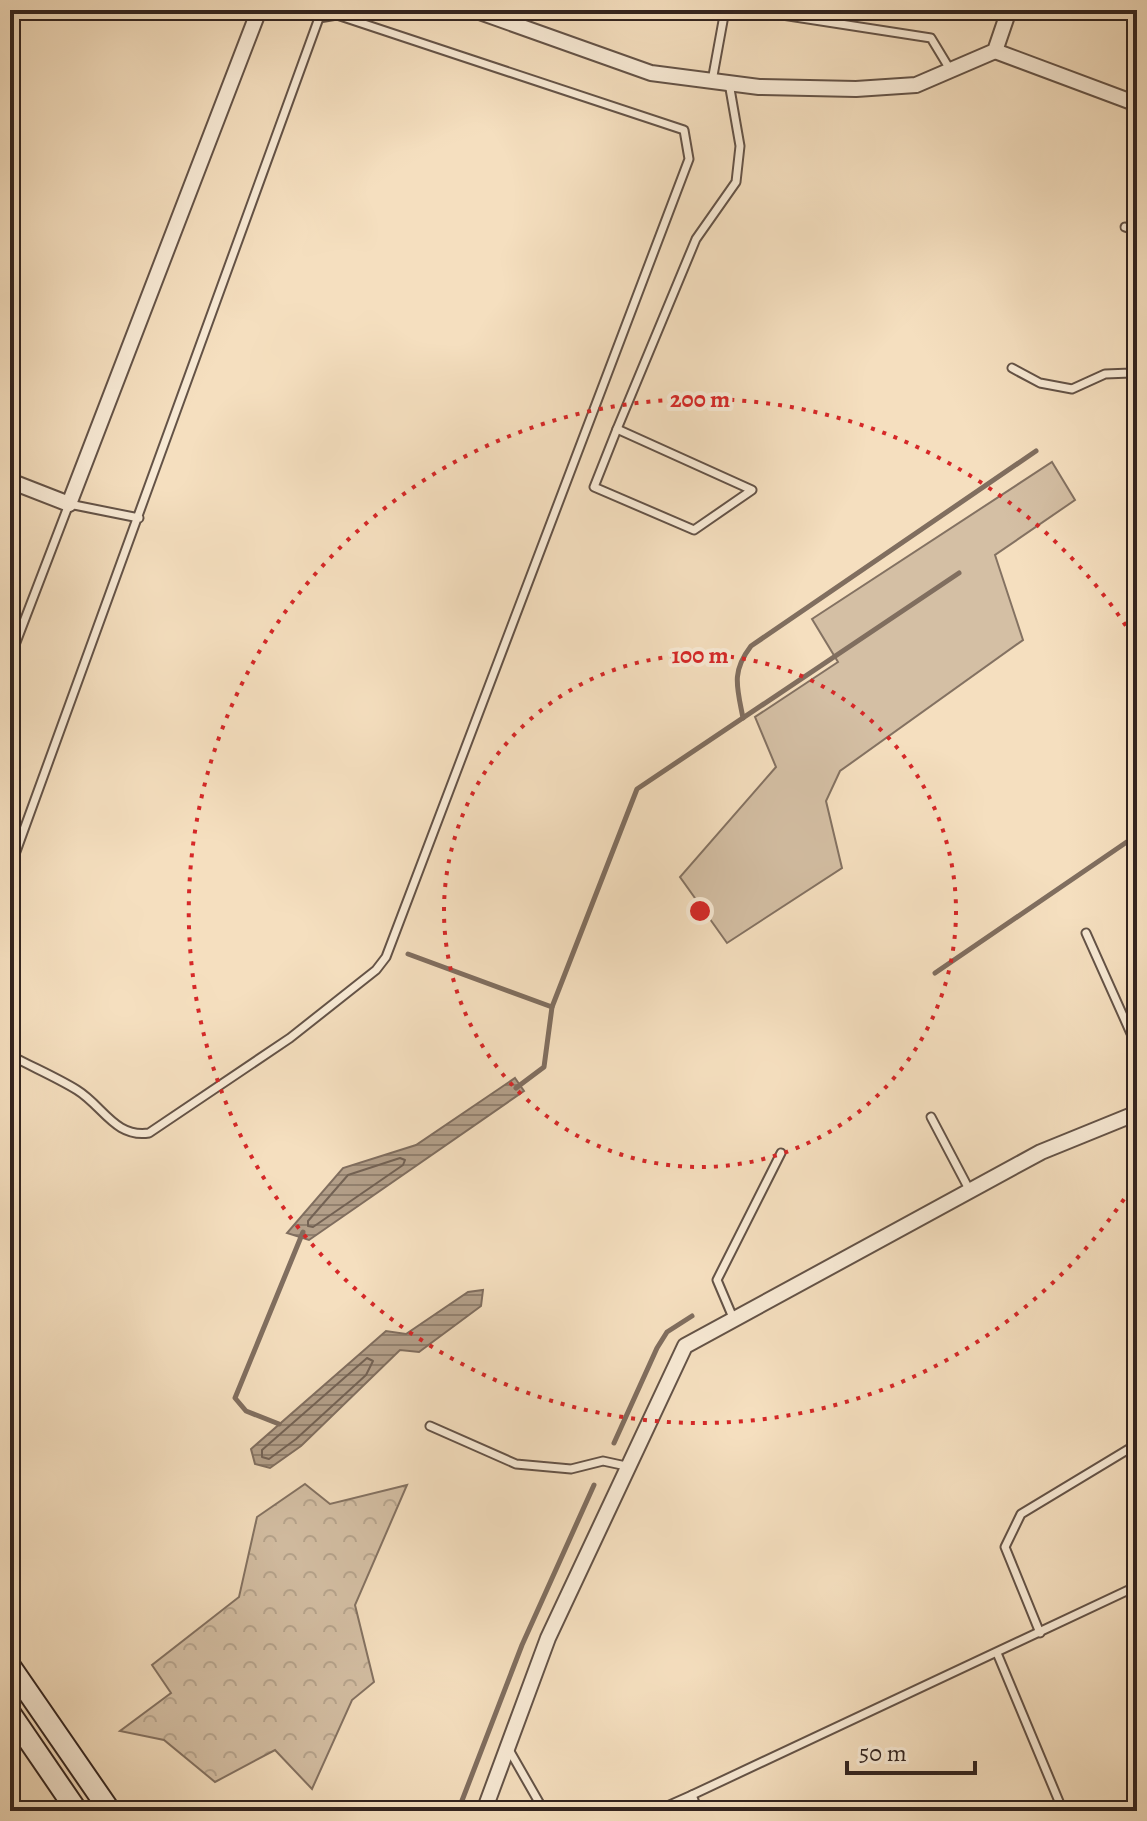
<svg xmlns="http://www.w3.org/2000/svg" width="1147" height="1821" font-family="Alegreya,serif">
	<style>
		.green { fill: #d4bfa4; stroke: #847262; stroke-width: 2 }
		.forest { fill: url(#forest-crowns); stroke: #847262; stroke-width: 2 }
		.water { fill: url(#water-rules); stroke: #806e5f; stroke-width: 2 }
		.lines { fill: none; stroke-linecap: round; stroke-linejoin: round }
		.shore { stroke: #736254; stroke-width: 2 }
		.stream { stroke: #806e5f; stroke-width: 5 }
		.service-casing { stroke: #645347; stroke-width: 11 }
		.minor-casing { stroke: #645347; stroke-width: 18 }
		.secondary-casing { stroke: #33241f; stroke-width: 24 }
		.service { stroke: #f8ead5; stroke-width: 7 }
		.minor { stroke: #f8ead5; stroke-width: 14 }
		.secondary { stroke: #f8ead5; stroke-width: 20 }
		.ring { fill: none; stroke: #d62828; stroke-width: 4; stroke-dasharray: 4 8 }
		.centre { fill: #d62828; stroke: #f8ead5; stroke-width: 4 }
		.ring-label { font-size: 24px; text-anchor: middle; font-weight: bold; fill: #d62828; stroke: #f8ead5; stroke-width: 8; stroke-linejoin: round; paint-order: stroke }
	</style>
	<defs>
		<pattern id="forest-crowns" width="20" height="18" patternUnits="userSpaceOnUse" patternTransform="scale(2)"><rect width="20" height="18" fill="#d4bfa4"/><path d="M2 6a3 3 0 1 1 6 0M12 15a3 3 0 1 1 6 0" fill="none" stroke="#b6a48d"/></pattern>
		<pattern id="water-rules" width="6" height="5" patternUnits="userSpaceOnUse" patternTransform="scale(2)"><rect width="6" height="5" fill="#b39f89"/><path d="M0 2.5h6" fill="none" stroke="#92816f"/></pattern>
	</defs>
	<rect width="100%" height="100%" fill="#f5dfbf"/>
	<filter id="stains"><feTurbulence type="fractalNoise" baseFrequency=".0025" numOctaves="4"/><feColorMatrix values="0 0 0 0 .2 0 0 0 0 .09 0 0 0 0 .02 0 0 0 .5 -.17"/></filter>
	<radialGradient id="worn" r=".72"><stop offset=".6" stop-color="#630" stop-opacity="0"/><stop offset="1" stop-color="#630" stop-opacity=".3"/></radialGradient>
	<polygon class="green" points="1052,462 1075,500 995,555 1023,640 840,771 826,801 842,868 727,943 680,877 776,767 755,717 838,662 812,619"/>
	<polygon class="forest" points="305,1484 330,1504 407,1485 355,1605 374,1682 352,1700 312,1789 275,1750 215,1782 164,1740 120,1731 171,1693 152,1665 239,1597 257,1517"/>
	<g class="water">
		<polygon points="515,1078 524,1091 309,1240 287,1233 343,1168 416,1145"/>
		<polygon points="483,1290 481,1306 419,1352 400,1350 301,1446 270,1468 255,1464 251,1449 386,1331 406,1334 468,1292"/>
	</g>
	<g class="lines">
		<g class="shore">
			<polygon points="400,1158 405,1160 403,1165 313,1227 308,1226 308,1221 348,1175"/>
			<polygon points="367,1358 373,1361 366,1375 296,1439 269,1459 262,1457 262,1450"/>
		</g>
		<g class="stream">
			<path d="M743,718c-6,-31 -12,-46 8,-72l285,-195"/>
			<polyline points="408,954 552,1007 637,789 959,573"/>
			<polyline points="935,973 1137,835"/>
			<polyline points="516,1088 544,1067 552,1007"/>
			<polyline points="279,1424 246,1411 235,1398 303,1232"/>
			<polyline points="614,1443 657,1348 667,1332 692,1316"/>
			<polyline points="458,1811 522,1645 594,1485"/>
		</g>
		<defs>
			<g id="service">
				<polyline points="750,10 931,38 951,71"/>
				<polyline points="712,81 725,10"/>
				<polyline points="1125,227 1137,231"/>
				<polyline points="1012,368 1040,383 1072,389 1105,374 1131,373 1137,367"/>
				<polygon points="617,429 752,490 694,530 594,487"/>
				<polyline points="617,429 696,239 736,182 740,146 729,83"/>
				<polyline points="10,658 69,504 139,518"/>
				<path d="M10,868l309,-850 18,-3 347,115 5,29 -303,798 -10,13 -86,68 -141,95c-34,5 -46,-27 -72,-43 -21,-13 -45,-23 -67,-35"/>
				<polyline points="1086,933 1137,1047"/>
				<polyline points="931,1117 970,1191"/>
				<polyline points="734,1320 717,1280 781,1153"/>
				<polyline points="430,1426 516,1464 571,1469 603,1461 626,1466"/>
				<polyline points="1040,1633 1005,1547 1021,1514 1137,1444"/>
				<polyline points="997,1653 1063,1811"/>
				<polyline points="508,1748 544,1811"/>
				<polyline points="692,1795 1137,1586"/>
				<polyline points="656,1811 692,1795 698,1811"/>
			</g>
			<g id="minor">
				<polyline points="474,10 651,73 759,87 856,89 916,85 995,51 1009,10"/>
				<polyline points="995,51 1137,104"/>
				<polyline points="10,481 69,504 259,10"/>
				<polyline points="484,1811 548,1638 685,1346 1041,1152 1137,1113"/>
			</g>
			<g id="secondary">
				<polyline points="10,1666 110,1811"/>
				<polyline points="10,1713 77,1811"/>
			</g>
		</defs>
		<use href="#service" class="service-casing"/>
		<use href="#minor" class="minor-casing"/>
		<use href="#secondary" class="secondary-casing"/>
		<use href="#service" class="service"/>
		<use href="#minor" class="minor"/>
		<use href="#secondary" class="secondary"/>
	</g>
	<g class="ring">
		<circle cx="700" cy="911" r="256"/>
		<path d="M1137 1179A512 512 0 1 1 1137 643"/>
	</g>
	<circle cx="700" cy="911" r="12" class="centre"/>
	<g class="ring-label">
		<text x="700" y="407">200 m</text>
		<text x="700" y="663">100 m</text>
	</g>
	<rect width="1147" height="1821" fill="none" stroke="#f5dfbf" stroke-width="40"/>
	<rect x="12" y="12" width="1123" height="1797" fill="none" stroke="#33241f" stroke-width="4"/>
	<rect x="20" y="20" width="1107" height="1781" fill="none" stroke="#33241f" stroke-width="2"/>
	<path d="M847 1761v12h128v-12" fill="none" stroke="#33241f" stroke-width="4"/>
	<text x="859" y="1761" font-size="24" fill="#33241f" stroke="#f8ead5" stroke-width="6" paint-order="stroke">50 m</text>
	<rect width="100%" height="100%" filter="url(#stains)"/>
	<rect width="100%" height="100%" fill="url(#worn)"/>
</svg>
